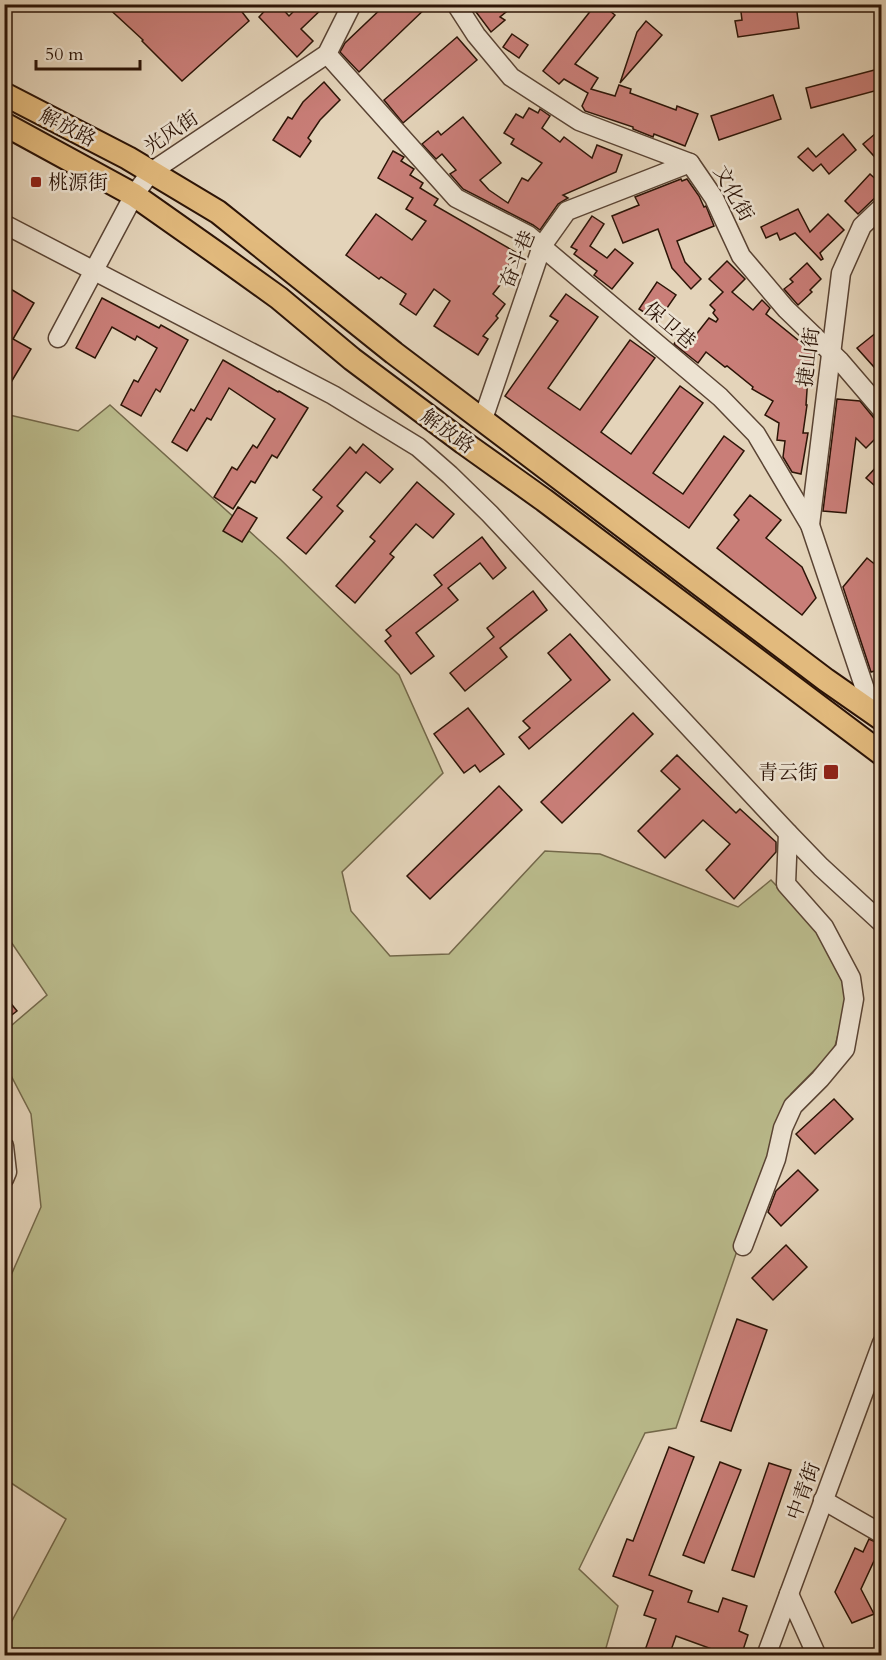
<svg xmlns="http://www.w3.org/2000/svg" width="886" height="1660" font-family="Cardo,'Noto Serif SC',serif">
	<style>
		.green { fill: #babb8c; stroke: #73684a; stroke-width: 1.5 }
		.building { fill: #c97e78; stroke: #2c1407; stroke-width: 1.5 }
		.lines { fill: none; stroke-linecap: round; stroke-linejoin: round }
		.minor-casing { stroke: #5a4434; stroke-width: 21 }
		.major-casing { stroke: #2c1407; stroke-width: 26 }
		.minor { stroke: #ede3d2; stroke-width: 18 }
		.major { stroke: #e2ba7d; stroke-width: 22 }
		.poi-dot { fill: #8f2418; stroke: #ede3d2; stroke-width: 2 }
		.labels { text-anchor: middle; stroke-width: 5; stroke-linejoin: round; paint-order: stroke }
		.street-label { font-size: 20px; fill: #2c1407; stroke: #ede3d2 }
		.poi-label { font-size: 20px; fill: #2c1407; stroke: #ede3d2; text-anchor: start }
	</style>
	<rect width="100%" height="100%" fill="#e4d4ba"/>
	<filter id="stains"><feTurbulence type="fractalNoise" baseFrequency=".00333" numOctaves="4"/><feColorMatrix values="0 0 0 0 .2 0 0 0 0 .09 0 0 0 0 .02 0 0 0 .5 -.17"/></filter>
	<radialGradient id="worn" r=".72"><stop offset=".6" stop-color="#630" stop-opacity="0"/><stop offset="1" stop-color="#630" stop-opacity=".3"/></radialGradient>
	<polygon class="green" points="110,405 280,559 399,675 443,773 342,872 351,911 390,956 449,954 545,851 600,854 738,907 771,880 811,922 850,988 834,1050 791,1094 676,1428 645,1433 579,1569 618,1606 604,1655 5,1655 5,1634 66,1519 5,1479 5,1289 41,1207 31,1114 5,1064 5,1031 47,995 5,933 5,414 78,431"/>
	<g class="building">
		<polygon points="104,4 236,4 249,21 182,81 142,41 143,40"/>
		<polygon points="271,4 278,4 289,16 301,4 327,4 301,29 313,41 297,57 259,17"/>
		<polygon points="386,4 430,4 359,72 340,52 345,43"/>
		<polygon points="470,4 516,4 500,17 505,20 491,32"/>
		<polygon points="596,4 601,4 615,15 575,64 598,78 591,89 615,96 619,85 631,89 630,93 676,110 677,106 698,114 685,146 654,134 653,137 633,129 633,127 585,111 582,106 588,93 564,79 559,84 543,71"/>
		<polygon points="740,4 796,4 799,28 738,37 735,21 742,20"/>
		<polygon points="646,21 662,35 620,83 637,32"/>
		<polygon points="512,34 528,45 519,58 503,47"/>
		<polygon points="457,37 477,60 403,123 384,100"/>
		<polygon points="882,68 882,89 811,108 806,88"/>
		<polygon points="324,82 340,100 320,120 308,138 311,141 300,157 273,140 288,117 292,119 303,102"/>
		<polygon points="773,95 781,119 719,140 711,116"/>
		<polygon points="529,108 538,113 540,109 550,116 542,128 560,142 564,137 592,158 597,145 622,155 616,172 563,195 568,198 558,204 540,230 533,225 463,189 450,174 456,170 442,154 436,159 422,144 438,131 441,135 463,117 501,163 480,180 489,190 508,203 522,178 528,181 542,163 511,144 514,139 504,133 516,114 523,118"/>
		<polygon points="882,128 882,165 863,144"/>
		<polygon points="843,134 856,150 829,174 821,164 813,171 798,157 808,148 816,157"/>
		<polygon points="393,151 404,157 401,161 414,169 410,175 423,183 420,188 438,199 434,205 517,253 504,272 508,275 493,294 505,304 496,316 498,318 483,336 488,339 478,355 434,326 450,301 434,289 416,315 400,304 406,294 381,277 379,279 346,255 376,214 412,240 426,221 406,209 413,198 378,178"/>
		<polygon points="870,174 882,185 882,191 858,214 845,201"/>
		<polygon points="681,179 682,181 687,179 699,196 704,207 706,206 714,226 677,241 685,262 701,279 691,289 672,268 658,229 623,243 612,216 639,205 635,197"/>
		<polygon points="798,209 810,232 828,214 844,230 820,253 823,259 821,260 795,233 780,240 777,233 766,238 761,227"/>
		<polygon points="592,216 604,224 590,246 607,258 615,249 633,263 612,289 594,275 597,271 574,254 577,250 571,247"/>
		<polygon points="727,261 745,279 732,292 753,310 762,300 770,308 766,314 798,340 803,341 815,352 810,377 808,376 806,405 807,405 803,433 808,433 801,474 792,472 783,457 785,441 777,440 779,423 765,415 773,401 752,389 753,387 727,366 725,367 706,352 698,363 674,344 681,334 691,341 709,318 716,322 718,319 713,313 715,310 710,305 723,292 709,279"/>
		<polygon points="807,263 821,279 810,290 812,292 798,305 784,289 793,282 790,279"/>
		<polygon points="657,282 676,295 658,321 639,309"/>
		<polygon points="4,285 34,303 13,339 31,349 4,394"/>
		<polygon points="566,294 598,317 548,388 580,410 630,340 655,358 601,432 631,454 680,386 703,403 653,473 683,494 724,436 744,451 689,528 505,396 558,321 550,316"/>
		<polygon points="102,298 159,328 161,325 188,340 160,392 156,389 141,416 121,405 134,380 138,382 157,348 137,336 135,340 112,327 95,358 76,348"/>
		<polygon points="882,328 882,376 857,348"/>
		<polygon points="223,360 278,392 279,391 308,408 277,458 272,455 255,483 251,481 233,509 214,497 232,467 237,470 253,445 257,448 275,419 229,388 211,420 207,418 187,451 172,442 191,409 194,411"/>
		<polygon points="837,399 860,401 874,418 882,421 882,432 866,448 856,438 846,513 823,511"/>
		<polygon points="363,444 393,469 380,483 366,472 337,506 343,511 306,554 287,538 322,497 313,490 350,447 356,453"/>
		<polygon points="882,461 882,492 866,478"/>
		<polygon points="417,482 454,514 433,538 416,524 390,554 394,557 355,603 336,586 375,541 370,537"/>
		<polygon points="750,495 781,520 766,538 802,567 816,598 802,615 717,548 739,520 734,515"/>
		<polygon points="238,507 257,518 242,542 223,531"/>
		<polygon points="482,537 506,568 493,579 480,563 448,588 458,600 416,633 434,656 411,674 385,641 391,636 386,630 442,585 434,575"/>
		<polygon points="867,558 882,570 882,593 877,599 882,615 882,669 871,672 843,587"/>
		<polygon points="533,591 547,610 500,648 507,657 465,691 450,673 494,637 487,628"/>
		<polygon points="570,634 610,680 529,749 519,737 530,728 523,721 571,680 548,653"/>
		<polygon points="468,708 504,754 480,772 475,765 464,773 434,734"/>
		<polygon points="633,713 653,734 562,823 541,802"/>
		<polygon points="677,755 736,813 740,809 776,842 776,852 734,899 706,870 730,844 703,820 665,858 638,831 680,789 661,771"/>
		<polygon points="499,786 522,810 430,899 407,876"/>
		<polygon points="4,995 17,1011 4,1021"/>
		<polygon points="834,1099 853,1119 815,1154 796,1134"/>
		<polygon points="798,1170 818,1190 781,1226 768,1212 776,1191"/>
		<polygon points="786,1245 807,1267 773,1300 752,1278"/>
		<polygon points="737,1319 767,1330 731,1431 701,1421"/>
		<polygon points="669,1447 694,1457 649,1575 692,1591 688,1602 718,1612 723,1598 747,1606 739,1631 748,1635 741,1656 731,1656 676,1636 669,1656 643,1656 656,1619 644,1615 653,1591 613,1576 627,1539 633,1541"/>
		<polygon points="720,1462 741,1470 704,1563 683,1555"/>
		<polygon points="769,1463 791,1470 754,1577 732,1570"/>
		<polygon points="869,1539 882,1545 882,1564 874,1561 861,1589 874,1614 852,1623 835,1592 855,1548 863,1552"/>
	</g>
	<g class="lines">
		<defs>
			<g id="minor">
				<polyline points="456,4 476,35 511,77 579,121 690,163 714,198 741,256 786,309 840,361 882,410"/>
				<polyline points="327,54 456,198 528,235 720,397 756,434 810,525 873,713"/>
				<polyline points="4,224 333,395 418,447 450,475 490,514 788,833 821,867 882,923"/>
				<polyline points="58,338 134,195 151,172 327,54 352,4"/>
				<polyline points="483,419 542,246 567,211 690,163"/>
				<polyline points="810,525 841,273 862,226 882,207"/>
				<polyline points="4,1146 7,1172 4,1179"/>
				<polyline points="743,1246 776,1159 783,1128 793,1106 820,1079 845,1049 854,999 851,978 824,927 786,884 788,833"/>
				<polyline points="823,1500 882,1534"/>
				<polyline points="789,1594 817,1656"/>
				<polyline points="766,1656 882,1343"/>
			</g>
			<g id="major">
				<polyline points="4,94 128,158 218,212 394,353 826,680 882,719"/>
				<polyline points="4,124 134,195 222,257 279,298 352,359 464,443 544,500 882,754"/>
			</g>
		</defs>
		<use href="#minor" class="minor-casing"/>
		<use href="#major" class="major-casing"/>
		<use href="#minor" class="minor"/>
		<use href="#major" class="major"/>
	</g>
	<g class="poi-dot">
		<rect x="30" y="176" width="12" height="12" rx="3"/>
		<rect x="823" y="764" width="16" height="16" rx="3"/>
	</g>
	<g class="labels">
		<g class="street-label">
			<text transform="translate(68 127) rotate(27)" y="7">解放路</text>
			<text transform="translate(171 132) rotate(-34)" y="7">光风街</text>
			<text transform="translate(734 193) rotate(61)" y="7">文化街</text>
			<text transform="translate(517 259) rotate(-67)" y="7">奋斗巷</text>
			<text transform="translate(670 325) rotate(40)" y="7">保卫巷</text>
			<text transform="translate(808 357) rotate(-83)" y="7">捷山街</text>
			<text transform="translate(448 431) rotate(36)" y="7">解放路</text>
			<text transform="translate(803 1491) rotate(-70)" y="7">中青街</text>
		</g>
		<g class="poi-label">
			<text x="48" y="189">桃源街</text>
			<text x="818" y="779" text-anchor="end">青云街</text>
		</g>
	</g>
	<rect width="886" height="1660" fill="none" stroke="#e4d4ba" stroke-width="24"/>
	<rect x="6" y="6" width="874" height="1648" fill="none" stroke="#2c1407" stroke-width="3"/>
	<rect x="12" y="12" width="862" height="1636" fill="none" stroke="#2c1407" stroke-width="1.5"/>
	<path d="M36 60v9h104v-9" fill="none" stroke="#2c1407" stroke-width="3"/>
	<text x="45" y="60" font-size="18" fill="#2c1407" stroke="#ede3d2" stroke-width="4.5" paint-order="stroke">50 m</text>
	<rect width="100%" height="100%" filter="url(#stains)"/>
	<rect width="100%" height="100%" fill="url(#worn)"/>
</svg>
